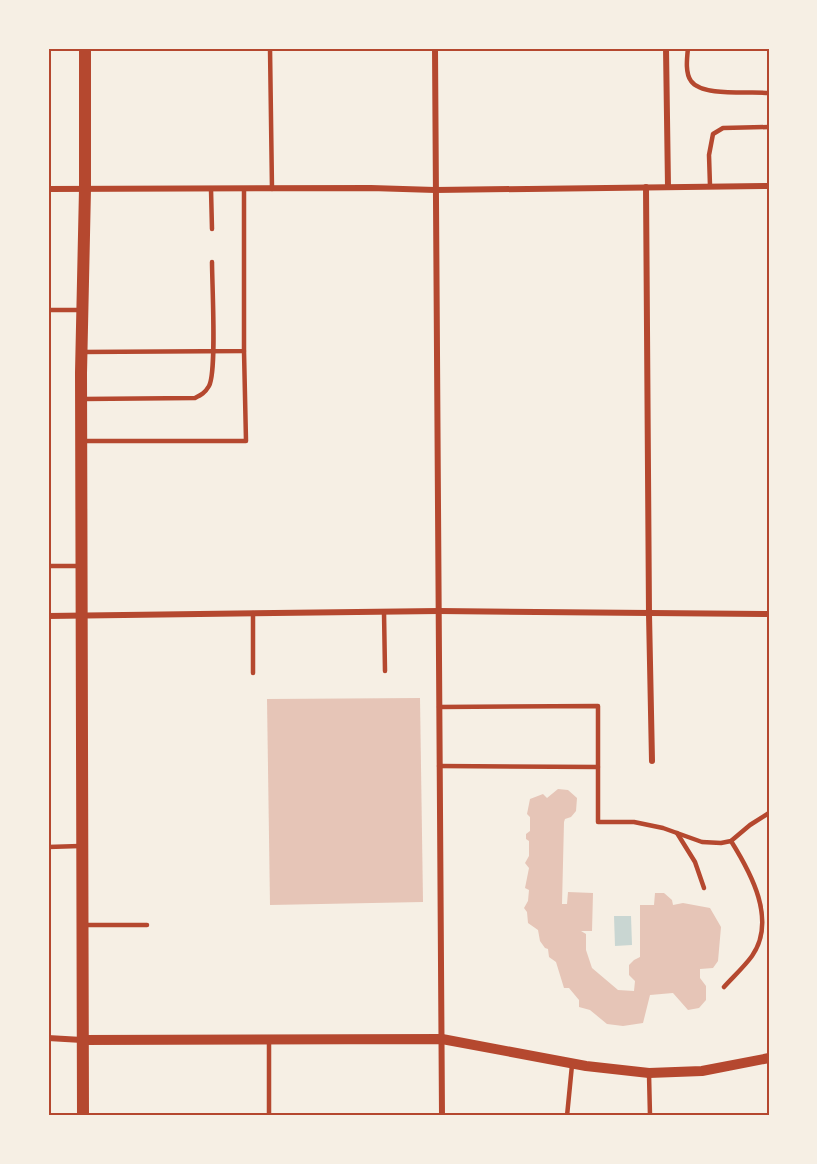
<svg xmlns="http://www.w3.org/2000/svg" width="817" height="1164" font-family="Overpass,sans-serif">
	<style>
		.water { fill: #c9d6d2 }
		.building { fill: #e6c5b7 }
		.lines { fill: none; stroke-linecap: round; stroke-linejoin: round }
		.service { stroke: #b5482f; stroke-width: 4.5 }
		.minor { stroke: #b5482f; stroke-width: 6 }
		.tertiary { stroke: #b5482f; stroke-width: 10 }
		.secondary { stroke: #b5482f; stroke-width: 12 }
		.neatline { fill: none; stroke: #b5482f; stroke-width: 2 }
	</style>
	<rect width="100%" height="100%" fill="#f6efe4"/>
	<polygon class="water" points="614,916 631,916 632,945 615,946"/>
	<g class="building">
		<polygon points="420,698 423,902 270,905 267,699"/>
		<polygon points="558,789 568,790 577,798 576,811 571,817 565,819 564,822 562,904 567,904 568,892 593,893 592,931 581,931 586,934 586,950 592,968 618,990 634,991 635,981 629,975 629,965 634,960 640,957 640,905 654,905 655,893 664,893 672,900 673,905 683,903 710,908 721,927 718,961 713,968 700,969 700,978 706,986 706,1000 699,1008 688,1010 673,993 650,995 643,1023 623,1026 607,1024 590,1010 579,1007 579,1000 569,988 564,988 556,962 549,957 548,949 545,948 540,941 538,930 528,923 527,912 524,908 528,901 529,890 525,888 529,868 525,863 529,856 529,841 526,839 526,834 530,831 530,817 527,814 530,799 543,794 547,798"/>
	</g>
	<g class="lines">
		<g class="service">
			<polyline points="270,48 272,189"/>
			<path d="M688,48c-1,10 -3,25 3,33 11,16 59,10 78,12"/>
			<polyline points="710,186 709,155 713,134 723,128 769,127"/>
			<polyline points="211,189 212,229"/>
			<polyline points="48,310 81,310"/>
			<polyline points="81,352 244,351 244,189"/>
			<path d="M83,399l112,-1c6,-3 10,-5 14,-12 8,-14 3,-102 3,-124"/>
			<polyline points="84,441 246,441 244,351"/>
			<polyline points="48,566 81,566"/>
			<polyline points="384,612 385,671"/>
			<polyline points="253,613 253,673"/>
			<polyline points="439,707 598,706 598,822 634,822 663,828 702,842 721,843 731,841 750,825 769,813"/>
			<polyline points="439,766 598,767"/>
			<polyline points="677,833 695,862 704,888"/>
			<polyline points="48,847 80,846"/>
			<polyline points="84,925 147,925"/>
			<path d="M724,987c9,-10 20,-20 28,-31 25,-36 -1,-83 -21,-115"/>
			<polyline points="269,1039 269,1116"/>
			<polyline points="649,1074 650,1116"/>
			<polyline points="567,1116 572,1065"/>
		</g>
		<g class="minor">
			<polyline points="435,48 442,1116"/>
			<polyline points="666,48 668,187"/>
			<polyline points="646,187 649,614 652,761"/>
			<polyline points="48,189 371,188 435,190 769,186"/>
			<polyline points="48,616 439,611 769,614"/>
			<polyline points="48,1038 82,1040"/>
		</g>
		<polyline class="tertiary" points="82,1040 442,1039 586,1066 649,1073 702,1071 769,1058"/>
		<polyline class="secondary" points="83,1116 81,373 85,189 85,48"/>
	</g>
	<rect width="817" height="1164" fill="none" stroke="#f6efe4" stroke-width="99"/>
	<rect x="50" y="50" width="718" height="1064" class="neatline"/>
</svg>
